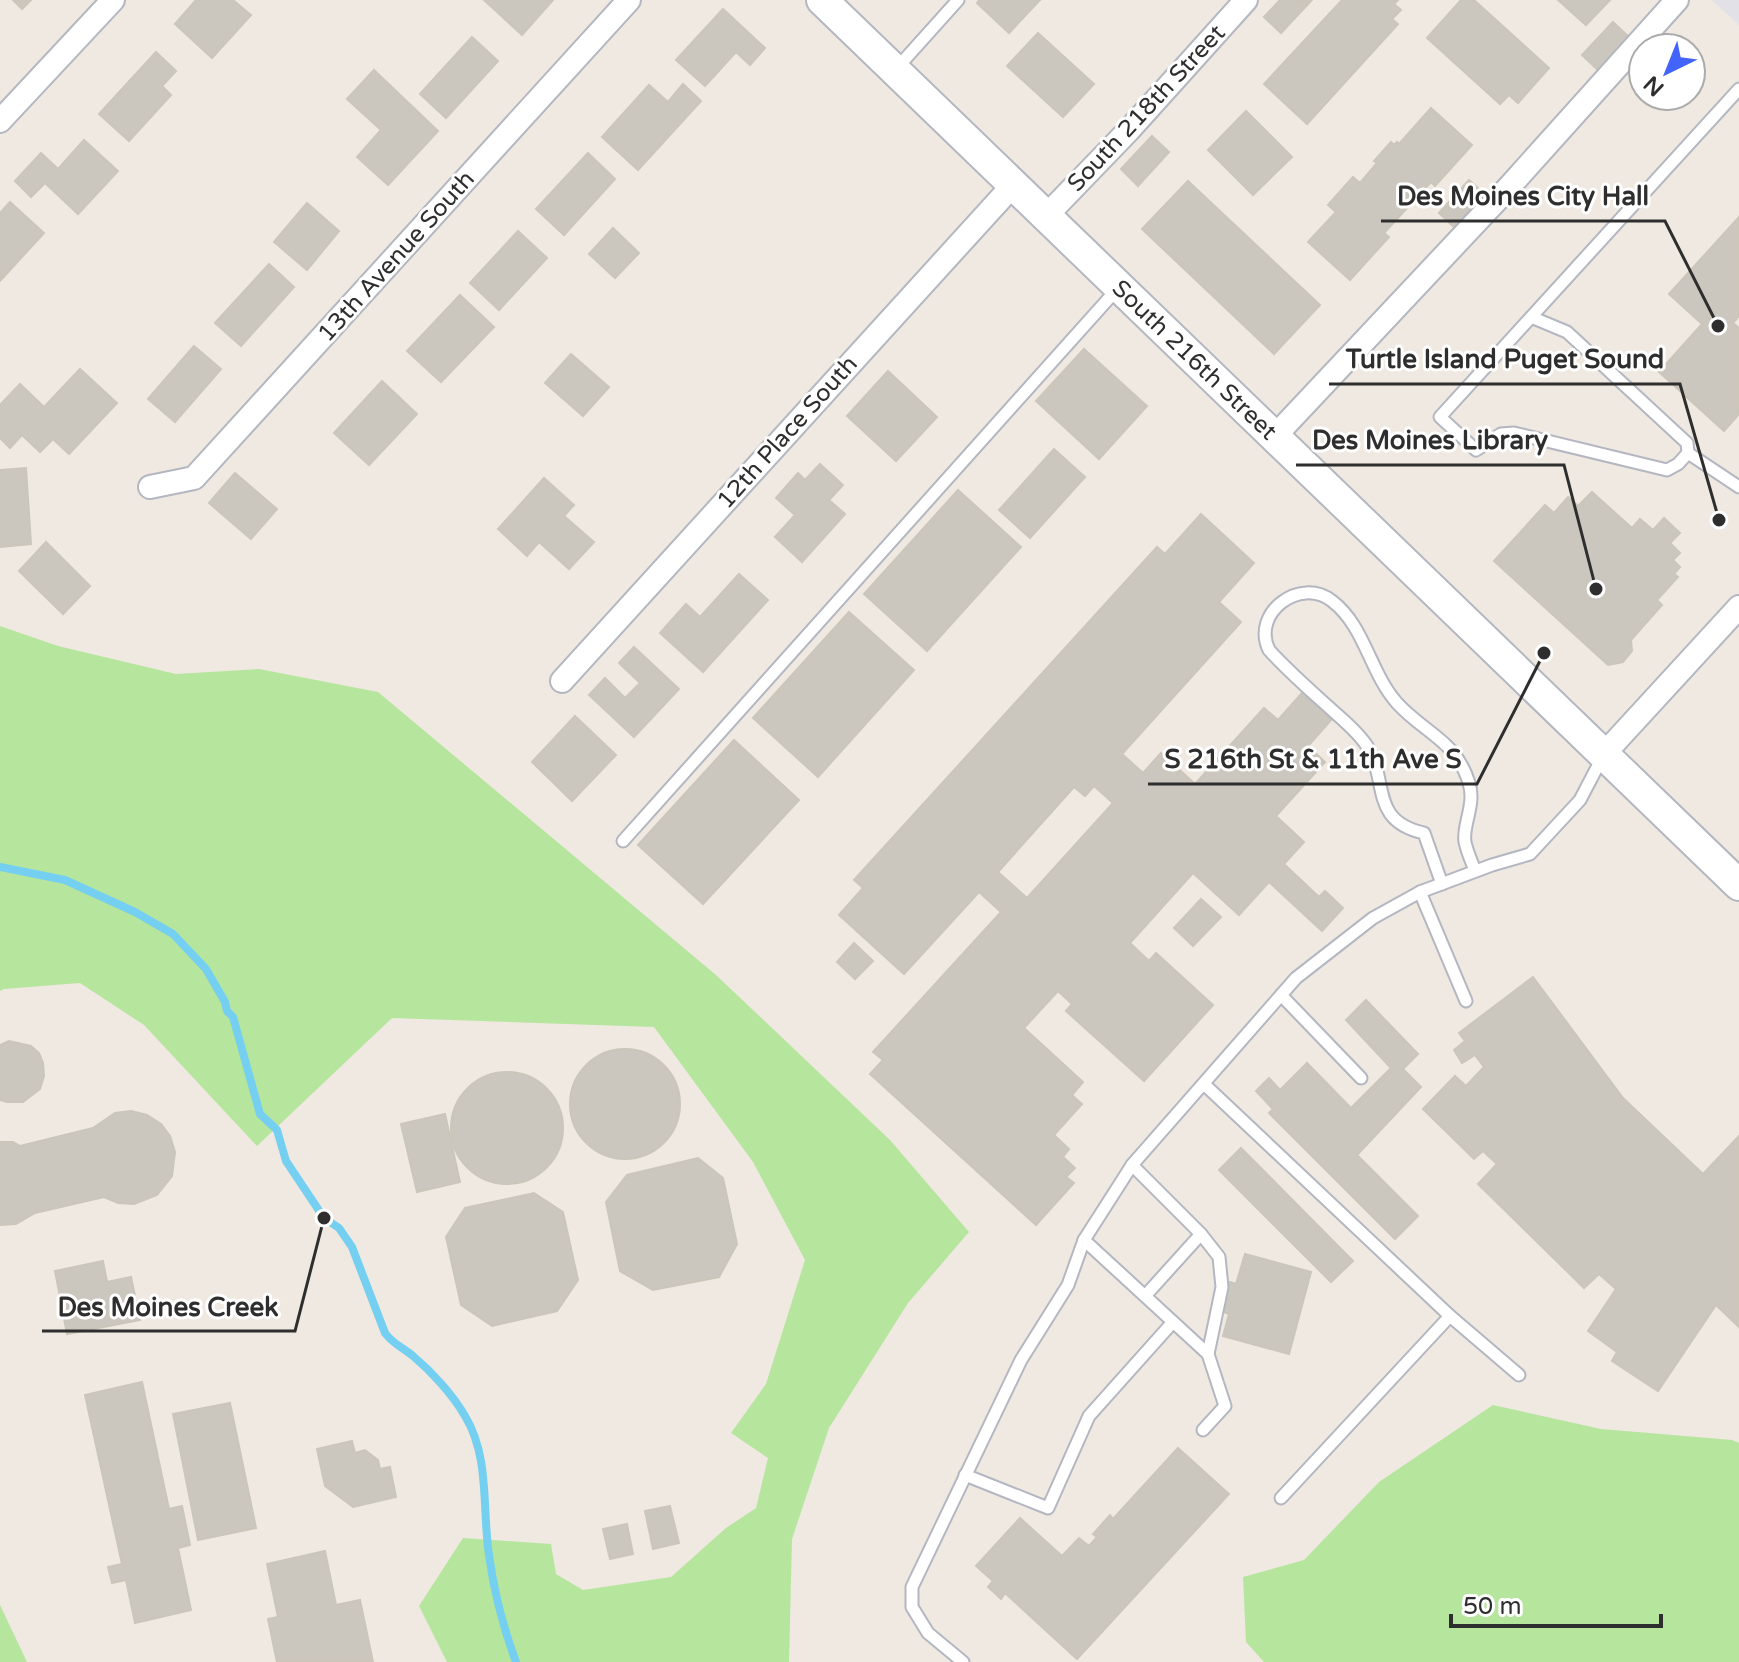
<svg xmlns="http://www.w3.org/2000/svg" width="1739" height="1662" font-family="'Varela Round',sans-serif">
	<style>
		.industrial { fill: #e3e1e8 }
		.green { fill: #b6e59e }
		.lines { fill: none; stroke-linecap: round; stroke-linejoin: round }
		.stream { stroke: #75cff0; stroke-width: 8 }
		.building { fill: #cbc7bf; stroke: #cbc5ba; stroke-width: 2; fill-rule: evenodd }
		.lane-casing { stroke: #b4b7c1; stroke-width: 15 }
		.street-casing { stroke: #b4b7c1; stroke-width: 26 }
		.secondary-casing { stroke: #b4b7c1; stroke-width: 34 }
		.lane { stroke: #fff; stroke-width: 11 }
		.street { stroke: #fff; stroke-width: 22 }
		.secondary { stroke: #fff; stroke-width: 30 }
		.labels { text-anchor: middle; stroke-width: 6; stroke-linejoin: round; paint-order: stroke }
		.street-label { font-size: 24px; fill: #2e2e2e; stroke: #fff }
		.leader { fill: none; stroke: #2e2e2e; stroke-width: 3 }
		.callout-dot { fill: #2e2e2e; stroke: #fff; stroke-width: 3 }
		.callout-label { font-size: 26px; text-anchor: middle; font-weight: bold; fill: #2e2e2e; stroke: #fff; stroke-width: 6; stroke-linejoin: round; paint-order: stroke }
	</style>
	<rect width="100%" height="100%" fill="#efe9e1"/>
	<polygon class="industrial" points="1712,0 1739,0 1739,25"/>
	<g class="green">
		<polygon points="0,626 58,646 176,674 259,669 378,692 716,975 890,1140 969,1232 908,1303 829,1428 792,1539 789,1662 447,1662 419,1606 463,1538 551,1544 556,1574 583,1590 671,1577 726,1528 756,1508 768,1458 731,1433 766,1384 805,1260 753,1162 654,1027 392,1018 257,1146 144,1025 80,983 4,989 0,991"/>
		<polygon points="1493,1405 1601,1429 1732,1440 1739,1443 1739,1662 1264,1662 1246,1642 1243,1577 1304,1560 1379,1482"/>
		<polygon points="0,1605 27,1662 0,1662"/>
	</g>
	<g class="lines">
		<path class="stream" d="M0,867l65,13 70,32 38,22 33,35 19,33 2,9 6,6 27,97 17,16 9,31 38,57 15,10 13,19 33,86c8,11 17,14 28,23 19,16 40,39 52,60 25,41 17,93 24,139 5,37 14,72 27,107"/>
	</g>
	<g class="building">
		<polygon points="13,0 31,0 22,9"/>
		<polygon points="196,0 233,0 251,15 212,58 175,24"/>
		<polygon points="484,0 553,0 522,35"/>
		<polygon points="979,0 1040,0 1009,33 977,3"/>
		<polygon points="1280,0 1311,1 1281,33 1264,17"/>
		<polygon points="1342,0 1398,0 1394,4 1401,10 1392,19 1398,24 1307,124 1264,84"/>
		<polygon points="1461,0 1474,0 1549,68 1518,103 1509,95 1500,104 1427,38"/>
		<polygon points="1558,0 1610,0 1586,25"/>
		<polygon points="723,9 765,48 750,65 736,52 705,86 676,60"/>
		<polygon points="1613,22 1630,38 1599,71 1582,55"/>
		<polygon points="1038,33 1094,84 1063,117 1007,66"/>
		<polygon points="472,37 498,61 446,118 420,94"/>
		<polygon points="156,52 176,71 162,86 171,95 129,141 99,114"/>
		<polygon points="374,70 438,131 388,185 357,157 381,130 347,99"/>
		<polygon points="683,84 701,101 638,170 602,137 649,85 668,102"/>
		<polygon points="1431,108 1472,145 1435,186 1431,182 1384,233 1389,237 1350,280 1308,242 1336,212 1328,205 1353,177 1360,183 1377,163 1374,161 1391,142 1394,145 1397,142 1399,144"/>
		<polygon points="1246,111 1292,157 1253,195 1208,150"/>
		<polygon points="1152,136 1169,152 1138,186 1121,169"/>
		<polygon points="84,140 118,171 78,214 45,183 31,197 15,181 41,153 58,169"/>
		<polygon points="588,153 615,179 564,235 536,209"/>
		<polygon points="1469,180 1487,196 1456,229 1439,213"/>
		<polygon points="1188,181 1320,305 1274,354 1142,229"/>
		<polygon points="10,202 44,233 0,281 0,213"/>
		<polygon points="307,203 339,231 307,270 274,242"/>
		<polygon points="1739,217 1739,316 1733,323 1739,328 1739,414 1724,431 1659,372 1702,324 1669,294"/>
		<polygon points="613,228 639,253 615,278 589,254"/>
		<polygon points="518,231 547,258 499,310 470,283"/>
		<polygon points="269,264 294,287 241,346 215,323"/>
		<polygon points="460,295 494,327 441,382 407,351"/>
		<polygon points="194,346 221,369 175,422 148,399"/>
		<polygon points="1084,349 1147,406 1099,459 1036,401"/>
		<polygon points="571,354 609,387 583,416 545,383"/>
		<polygon points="80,369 117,403 69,454 53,439 40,452 22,435 10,448 0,438 0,405 20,384 44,407"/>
		<polygon points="888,371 937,417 896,461 847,416"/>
		<polygon points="382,381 417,414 369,465 334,433"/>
		<polygon points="1054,449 1085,477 1030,538 999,510"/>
		<polygon points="820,464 843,485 829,500 845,514 802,562 775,537 795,515 776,498 798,473 805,480"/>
		<polygon points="26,468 31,544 0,547 0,470"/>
		<polygon points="235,473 277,509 251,539 209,503"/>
		<polygon points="544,478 574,505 564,516 594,542 569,569 539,542 527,556 498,529"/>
		<polygon points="958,490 1021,547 927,651 864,594"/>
		<polygon points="1592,492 1632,528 1640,519 1653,530 1664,518 1680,533 1670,543 1680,553 1673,560 1680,567 1674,574 1678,577 1657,600 1662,605 1631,640 1632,651 1623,662 1608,665 1494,561 1545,505 1554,513 1568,497 1578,506"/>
		<path d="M1201,514l53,49 -35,39 22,20 -119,132 21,19 18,-20 34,31 69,-76 14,12 24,-27 29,27 -23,26 17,16 -49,54 28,26 -20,22 35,33 6,-6 18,17 -21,23 -53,-49 -30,33 -46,-42 -63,70 19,18 7,-8 57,52 -69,76 -78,-70 6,-7 -14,-13 -34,37 59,54 -11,13 10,9 -28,31 15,14 -6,8 12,11 -9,9 8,6 -38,42 -166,-151 13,-14 -10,-8 128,-140 -22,-20 -75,82 -65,-59 24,-27 -9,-8 303,-333 8,7zM1094,786l19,17 -86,95 -29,-26 76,-85 11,9z"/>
		<polygon points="46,542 90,586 63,614 19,571"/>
		<polygon points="739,574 768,600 703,672 660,633 686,604 700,617"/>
		<polygon points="849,612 914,670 818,777 753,718"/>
		<polygon points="634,647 679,689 634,737 589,695 605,678 625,698 640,683 619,663"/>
		<polygon points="575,716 616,755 572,801 532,762"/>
		<polygon points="734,740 799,800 703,904 638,845"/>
		<polygon points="1201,899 1221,917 1193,946 1174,928"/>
		<polygon points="854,943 873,961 855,979 837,962"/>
		<polygon points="1533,977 1623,1098 1703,1174 1739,1136 1739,1327 1716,1305 1658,1391 1612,1361 1617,1352 1588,1331 1616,1289 1599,1274 1584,1288 1478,1184 1497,1164 1483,1151 1474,1159 1423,1109 1455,1076 1466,1086 1484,1067 1475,1055 1462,1063 1454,1050 1465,1041 1459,1033"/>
		<polygon points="1366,1000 1418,1054 1403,1069 1421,1087 1357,1155 1418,1216 1395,1239 1269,1113 1273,1109 1256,1091 1269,1078 1280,1090 1307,1063 1351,1108 1391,1068 1346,1020"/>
		<polygon points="9,1041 31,1046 39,1053 43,1063 44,1076 40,1089 23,1102 7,1102 0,1100 0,1045"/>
		<circle cx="625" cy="1104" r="55"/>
		<circle cx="507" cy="1128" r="56"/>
		<polygon points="131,1111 147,1115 161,1124 170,1136 175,1152 172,1176 157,1195 134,1204 118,1203 104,1197 35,1213 16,1224 0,1225 0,1142 13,1142 20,1146 93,1128 115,1113"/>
		<polygon points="445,1114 460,1182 417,1192 401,1124"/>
		<polygon points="1241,1148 1353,1261 1331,1282 1219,1170"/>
		<polygon points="698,1158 723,1178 737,1244 719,1277 653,1290 620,1271 606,1202 627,1175"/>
		<polygon points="534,1193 563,1212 578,1280 557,1311 492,1326 461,1305 446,1237 465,1208"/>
		<polygon points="1245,1254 1311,1272 1289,1354 1223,1336 1229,1314 1221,1311 1230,1282 1236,1284"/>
		<polygon points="103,1261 107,1282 131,1277 140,1320 67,1334 55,1271"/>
		<polygon points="142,1382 169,1509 182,1506 190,1545 178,1548 191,1610 135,1623 126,1580 112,1583 108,1567 122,1564 85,1395"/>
		<polygon points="230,1403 256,1528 198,1540 173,1414"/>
		<polygon points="352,1441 355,1453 365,1450 378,1460 380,1469 390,1467 396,1497 353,1507 325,1486 317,1449"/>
		<polygon points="1178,1448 1229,1494 1077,1659 1005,1593 1001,1599 988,1587 993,1581 976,1566 1020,1518 1062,1556 1079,1538 1089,1546 1097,1537 1093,1534 1110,1515 1113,1519"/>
		<polygon points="670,1506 679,1543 653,1549 645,1511"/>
		<polygon points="627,1524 633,1554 610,1559 603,1529"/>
		<polygon points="325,1551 336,1605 360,1600 373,1662 277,1662 268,1619 278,1617 267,1564"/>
	</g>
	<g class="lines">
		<defs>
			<g id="lane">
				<polyline points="897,68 958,0"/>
				<polyline points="1531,317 1567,332 1687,443 1688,453 1678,464 1667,470 1514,433 1501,434 1476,450 1440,417 1739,89"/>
				<polyline points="1688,453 1739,487"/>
				<polyline points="623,841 1119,287"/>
				<path d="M1442,884l-18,-51c-55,-12 -35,-52 -57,-87 -9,-14 -23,-25 -35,-36 -21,-19 -43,-38 -63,-60 -18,-37 31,-74 63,-49 33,25 38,72 65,102 27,30 59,37 72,80 7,22 -7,42 -4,59 2,10 7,20 10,29"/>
				<polyline points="1420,892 1466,1001"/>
				<polyline points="1281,995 1361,1078"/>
				<polyline points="1205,1085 1450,1316 1281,1498"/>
				<polyline points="1132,1165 1201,1234 1145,1296"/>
				<polyline points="1201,1234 1219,1257 1222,1287 1208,1354"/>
				<polyline points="1084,1240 1208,1354 1225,1406 1203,1430"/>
				<polyline points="1450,1316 1519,1375"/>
				<polyline points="965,1475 1048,1508 1089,1416 1173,1322"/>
				<polyline points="963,1662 928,1633 912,1607 912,1587 1021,1360 1068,1285 1084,1240 1132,1165 1296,978 1373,918 1420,892 1492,865 1530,854 1580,800 1602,758"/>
			</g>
			<g id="street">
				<polyline points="0,121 113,0"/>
				<polyline points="1046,216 1129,130 1246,0"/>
				<polyline points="1275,436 1509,187 1677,0"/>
				<polyline points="150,487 194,478 629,0"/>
				<polyline points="562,681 1014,184"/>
				<polyline points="1604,754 1739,607"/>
			</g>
			<g id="secondary">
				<path id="s1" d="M822,0l917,885"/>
			</g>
		</defs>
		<use href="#lane" class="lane-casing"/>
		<use href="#street" class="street-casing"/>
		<use href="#secondary" class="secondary-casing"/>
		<use href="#lane" class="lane"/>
		<use href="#street" class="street"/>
		<use href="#secondary" class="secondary"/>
	</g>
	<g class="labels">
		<g class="street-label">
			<text transform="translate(1146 108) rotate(-47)" y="8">South 218th Street</text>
			<text transform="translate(396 256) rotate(-48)" y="8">13th Avenue South</text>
			<text dy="8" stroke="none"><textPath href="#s1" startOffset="518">South 216th Street</textPath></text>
			<text transform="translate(787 432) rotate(-48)" y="8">12th Place South</text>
		</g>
	</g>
	<path class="leader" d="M1718 326L1665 221H1381M1719 520L1680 384H1329M1596 589L1564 465H1296M1544 653L1477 784H1148M324 1218L295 1331H42"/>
	<g class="callout-dot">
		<circle cx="1718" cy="326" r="8"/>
		<circle cx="1719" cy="520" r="8"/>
		<circle cx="1596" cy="589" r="8"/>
		<circle cx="1544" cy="653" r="8"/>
		<circle cx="324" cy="1218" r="8"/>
	</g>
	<g class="callout-label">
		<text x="1523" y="205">Des Moines City Hall</text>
		<text x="1505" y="368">Turtle Island Puget Sound</text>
		<text x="1430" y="449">Des Moines Library</text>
		<text x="1313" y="768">S 216th St &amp; 11th Ave S</text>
		<text x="168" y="1316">Des Moines Creek</text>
	</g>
	<g transform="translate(1667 72) rotate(223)"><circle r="38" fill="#ffffff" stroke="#ababab" stroke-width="2"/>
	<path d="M0-6L14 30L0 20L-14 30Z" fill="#4264fb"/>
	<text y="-12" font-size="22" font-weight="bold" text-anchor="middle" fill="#2e2e2e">N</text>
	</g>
	<path d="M1451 1614v12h210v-12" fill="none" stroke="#2e2e2e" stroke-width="4"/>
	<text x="1463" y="1614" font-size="24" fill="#2e2e2e" stroke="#ffffff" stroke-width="6" paint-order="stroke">50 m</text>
</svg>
